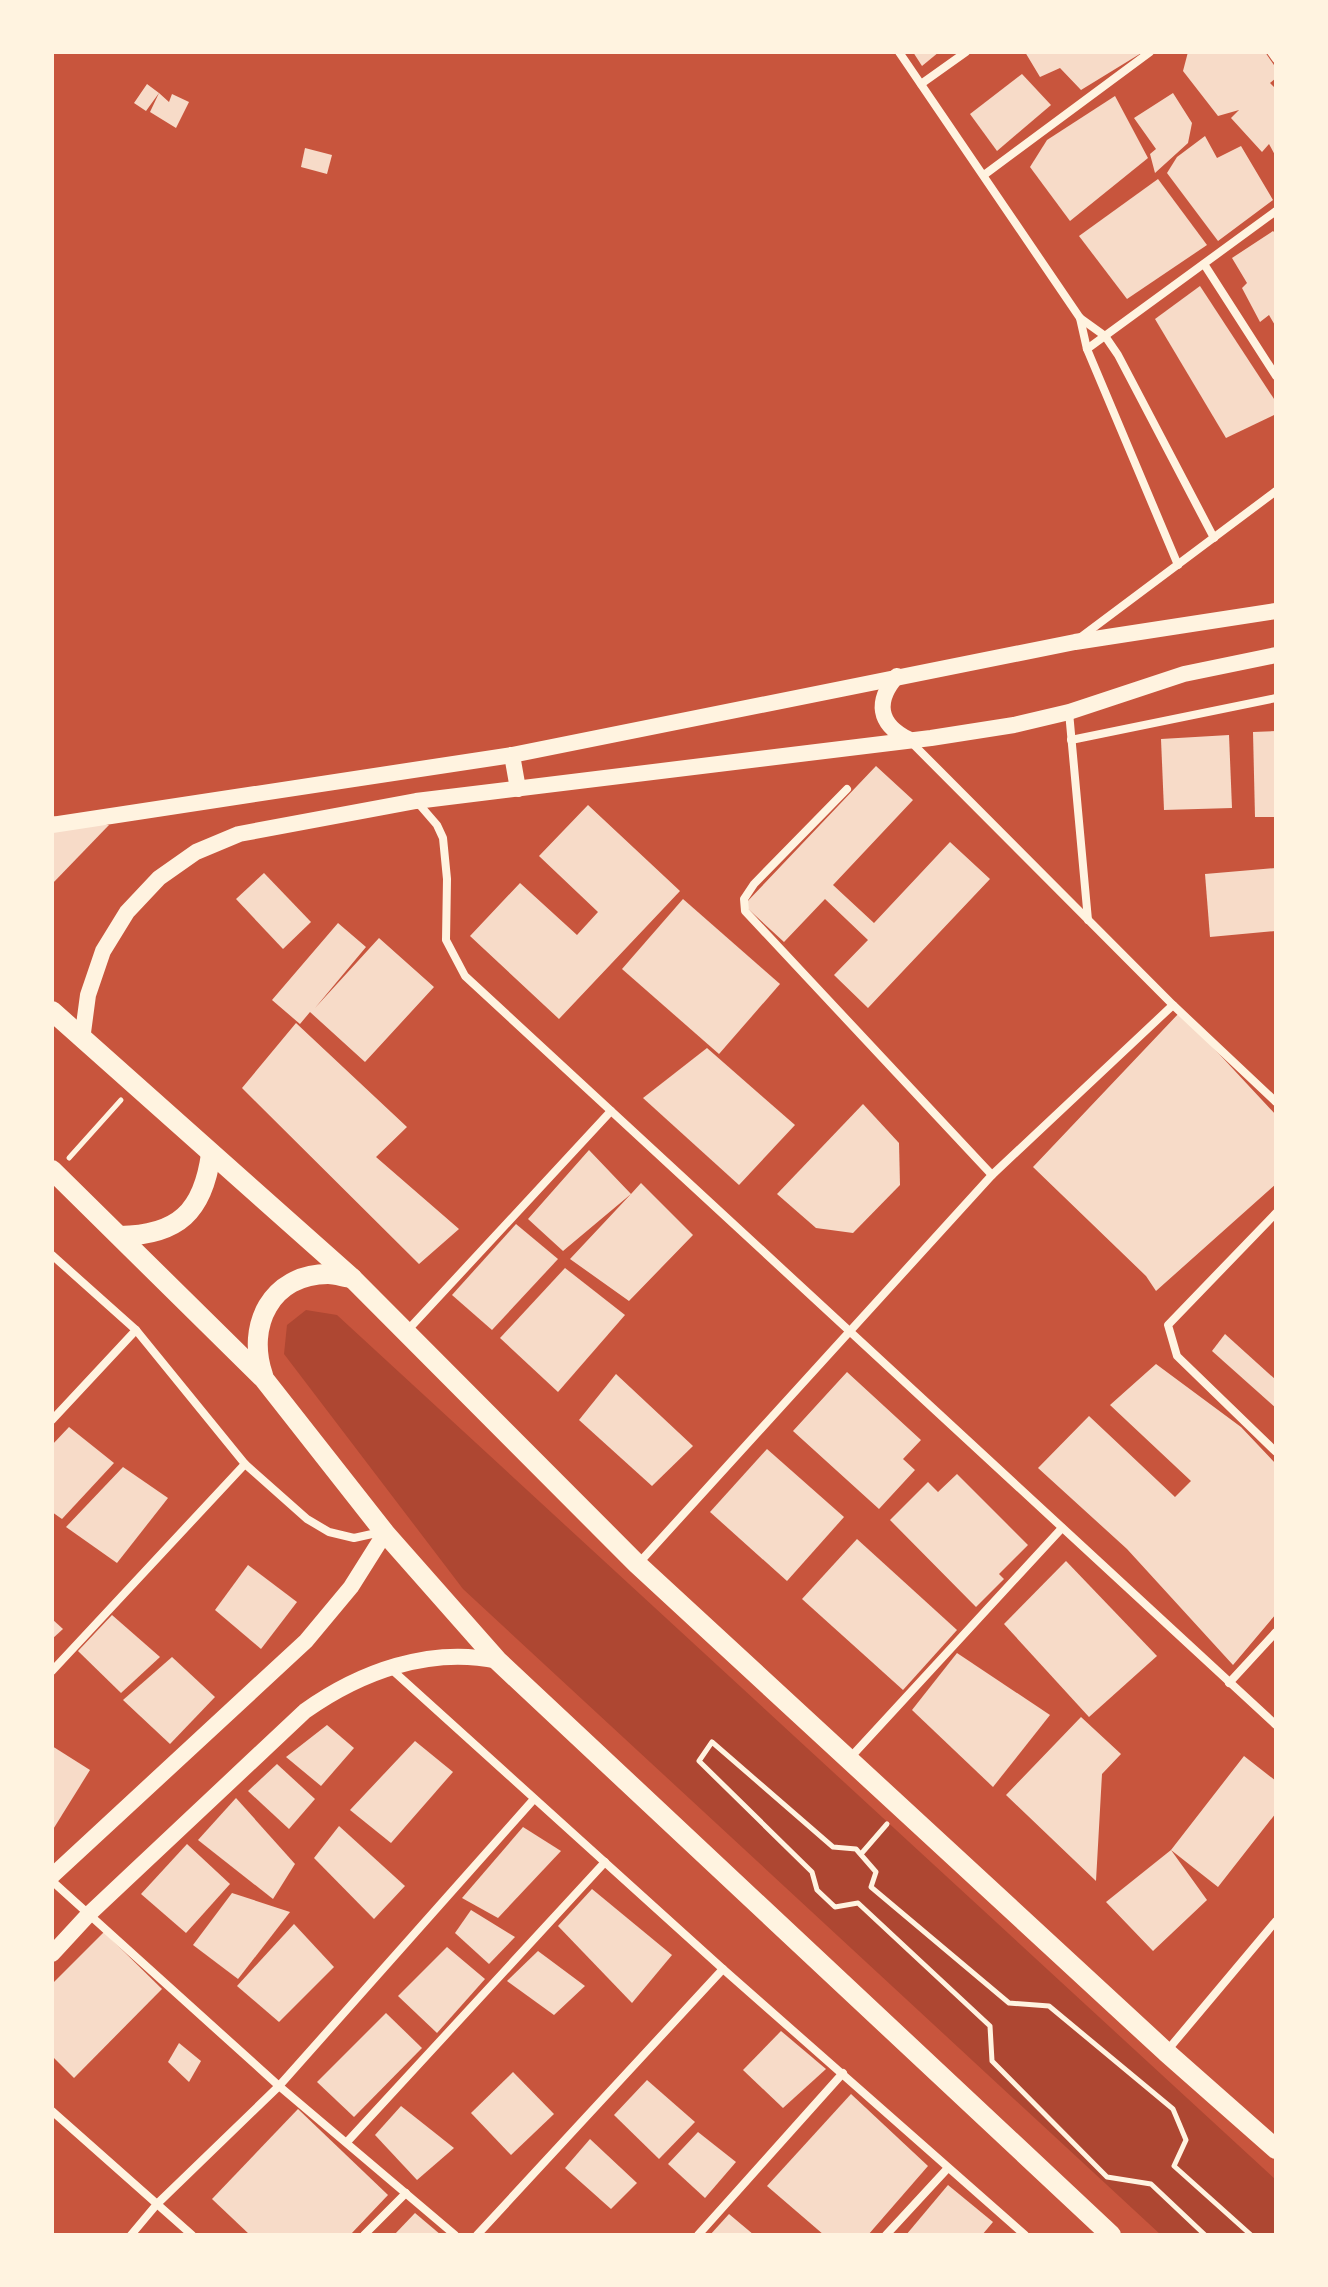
<svg xmlns="http://www.w3.org/2000/svg" width="1328" height="2287" font-family="'Work Sans',sans-serif">
	<style>
		.green { fill: #ae4732 }
		.building { fill: #f7dbc8 }
		.lines { fill: none; stroke-linecap: round; stroke-linejoin: round }
		.path { stroke: #fff3e0; stroke-width: 5 }
		.minor { stroke: #fff3e0; stroke-width: 8 }
		.secondary { stroke: #fff3e0; stroke-width: 16 }
		.primary { stroke: #fff3e0; stroke-width: 20 }
	</style>
	<rect width="100%" height="100%" fill="#c8553d"/>
	<polygon class="green" points="306,1310 337,1315 1276,2180 1276,2235 1161,2235 463,1589 284,1354 287,1325"/>
	<g class="building">
		<polygon points="913,52 939,52 922,66"/>
		<polygon points="1025,52 1143,52 1081,90 1060,68 1040,77"/>
		<polygon points="1188,52 1265,52 1276,68 1276,78 1270,83 1276,89 1276,157 1269,144 1262,152 1231,118 1239,110 1218,116 1183,71"/>
		<polygon points="1022,74 1051,105 997,151 970,114"/>
		<polygon points="147,84 159,93 169,102 172,94 189,102 176,128 150,112 159,93 146,111 134,103"/>
		<polygon points="1173,93 1192,123 1188,143 1155,173 1150,154 1156,149 1134,118"/>
		<polygon points="1115,96 1148,158 1070,221 1030,167 1047,140"/>
		<polygon points="1205,136 1217,158 1241,146 1273,200 1218,241 1167,173 1177,157"/>
		<polygon points="305,148 332,155 327,174 301,167"/>
		<polygon points="1158,179 1207,245 1127,299 1079,236"/>
		<polygon points="1273,231 1276,234 1276,327 1269,315 1260,322 1242,288 1247,283 1232,258"/>
		<polygon points="1200,286 1276,402 1276,414 1226,438 1155,319"/>
		<polygon points="1276,731 1276,817 1255,817 1253,732"/>
		<polygon points="1229,735 1232,808 1164,810 1161,739"/>
		<polygon points="876,766 913,800 833,885 874,923 950,842 990,879 868,1008 834,975 868,940 825,899 784,942 744,905"/>
		<polygon points="588,805 680,891 559,1019 470,936 520,883 577,935 598,912 539,856"/>
		<polygon points="52,816 109,825 52,884"/>
		<polygon points="1276,868 1276,931 1210,937 1205,874"/>
		<polygon points="264,873 311,922 283,949 236,899"/>
		<polygon points="683,899 780,984 719,1054 622,969"/>
		<polygon points="338,923 366,947 315,1008 379,938 434,987 365,1062 310,1012 300,1024 272,1000"/>
		<polygon points="1180,1012 1276,1115 1276,1184 1156,1291 1146,1276 1033,1167"/>
		<polygon points="296,1023 407,1127 376,1157 459,1229 419,1264 242,1088"/>
		<polygon points="707,1048 795,1125 739,1185 643,1098"/>
		<polygon points="863,1104 899,1143 900,1185 853,1233 816,1228 777,1194"/>
		<polygon points="589,1150 631,1194 641,1183 693,1235 629,1301 570,1259 631,1194 563,1251 528,1219"/>
		<polygon points="516,1224 558,1259 492,1330 452,1295"/>
		<polygon points="565,1268 625,1315 558,1392 500,1338"/>
		<polygon points="1225,1334 1276,1380 1276,1408 1212,1351"/>
		<polygon points="1156,1364 1241,1427 1276,1464 1276,1614 1233,1665 1127,1549 1038,1468 1089,1416 1175,1497 1191,1481 1110,1405"/>
		<polygon points="847,1372 921,1440 903,1459 915,1470 879,1509 793,1431"/>
		<polygon points="616,1374 693,1446 652,1486 579,1420"/>
		<polygon points="69,1427 114,1463 62,1519 52,1512 52,1445"/>
		<polygon points="767,1449 844,1517 787,1581 710,1512"/>
		<polygon points="123,1467 168,1498 117,1563 66,1527"/>
		<polygon points="957,1474 1028,1545 999,1574 1004,1579 976,1607 890,1520 928,1482 938,1492"/>
		<polygon points="857,1539 957,1630 903,1690 802,1599"/>
		<polygon points="1066,1561 1157,1656 1089,1717 1004,1624"/>
		<polygon points="248,1565 297,1602 261,1649 215,1610"/>
		<polygon points="112,1615 160,1657 121,1693 78,1651"/>
		<polygon points="52,1619 63,1629 52,1639"/>
		<polygon points="957,1653 1050,1715 993,1787 912,1710"/>
		<polygon points="172,1657 215,1697 170,1744 123,1700"/>
		<polygon points="1081,1717 1121,1754 1102,1774 1096,1881 1006,1795"/>
		<polygon points="327,1725 354,1748 321,1786 286,1757"/>
		<polygon points="415,1741 453,1772 391,1843 350,1810"/>
		<polygon points="52,1746 90,1770 52,1831"/>
		<polygon points="1244,1756 1276,1781 1276,1813 1218,1887 1171,1850 1207,1900 1153,1951 1106,1902 1171,1850"/>
		<polygon points="277,1764 315,1799 289,1829 248,1791"/>
		<polygon points="236,1798 295,1864 273,1899 198,1840"/>
		<polygon points="339,1826 405,1886 374,1919 314,1858"/>
		<polygon points="523,1827 561,1851 498,1918 462,1898"/>
		<polygon points="187,1844 230,1884 186,1933 141,1894"/>
		<polygon points="592,1889 672,1955 632,2003 558,1926"/>
		<polygon points="232,1893 290,1912 238,1979 193,1945"/>
		<polygon points="471,1910 515,1937 489,1964 455,1933"/>
		<polygon points="294,1924 334,1967 279,2022 237,1986"/>
		<polygon points="104,1932 162,1989 74,2078 52,2056 52,1984"/>
		<polygon points="447,1947 485,1979 437,2033 398,1996"/>
		<polygon points="538,1951 585,1986 554,2015 507,1981"/>
		<polygon points="386,2013 422,2048 354,2117 317,2082"/>
		<polygon points="781,2031 826,2069 783,2108 743,2070"/>
		<polygon points="179,2043 201,2061 189,2082 168,2062"/>
		<polygon points="513,2072 554,2114 511,2155 471,2113"/>
		<polygon points="647,2080 695,2122 659,2159 614,2115"/>
		<polygon points="851,2094 928,2166 868,2235 824,2235 767,2186"/>
		<polygon points="401,2106 454,2148 417,2180 375,2135"/>
		<polygon points="298,2109 388,2195 350,2235 250,2235 212,2199"/>
		<polygon points="698,2132 736,2162 705,2198 668,2164"/>
		<polygon points="590,2139 637,2183 611,2209 565,2168"/>
		<polygon points="948,2185 993,2222 982,2235 906,2235"/>
		<polygon points="415,2213 441,2235 394,2235"/>
		<polygon points="729,2214 754,2235 710,2235"/>
	</g>
	<g class="lines">
		<g class="path">
			<polyline points="69,1158 121,1100"/>
			<polyline points="861,1854 887,1824"/>
			<polyline points="1205,2235 1151,2184 1107,2177 992,2061 990,2026 858,1903 835,1907 817,1890 812,1872 699,1761 712,1742 833,1847 856,1849 876,1872 871,1887 1009,2003 1049,2006 1173,2109 1186,2140 1174,2166 1251,2235"/>
		</g>
		<g class="minor">
			<polyline points="899,52 1080,318 1105,336 1118,355 1214,538"/>
			<polyline points="1271,52 1276,59"/>
			<polyline points="921,84 966,52"/>
			<polyline points="984,175 1150,52"/>
			<polyline points="1204,264 1276,376"/>
			<polyline points="1080,318 1087,349 1178,565"/>
			<polyline points="1087,349 1276,211"/>
			<polyline points="1081,637 1276,491"/>
			<polyline points="1069,712 1088,920"/>
			<polyline points="909,740 1173,1005 1276,1102"/>
			<polyline points="1071,740 1276,698"/>
			<polyline points="847,789 754,884 744,899 745,911 992,1175"/>
			<polyline points="418,803 437,825 443,838 447,879 446,940 465,976 1276,1725"/>
			<polyline points="1276,1213 1168,1325 1177,1356 1276,1452"/>
			<polyline points="52,1255 136,1330 245,1464 307,1519 329,1532 354,1538 381,1532"/>
			<polyline points="406,1332 611,1111"/>
			<polyline points="52,1420 136,1330"/>
			<polyline points="638,1564 992,1175 1173,1005"/>
			<polyline points="390,1668 723,1969 1025,2235"/>
			<polyline points="52,1671 245,1464"/>
			<polyline points="1229,1683 1276,1632"/>
			<polyline points="849,1759 1062,1528"/>
			<polyline points="52,1881 279,2086 455,2235"/>
			<polyline points="1166,2052 1276,1921"/>
			<polyline points="52,2111 192,2235"/>
			<polyline points="347,2142 605,1862"/>
			<polyline points="131,2235 157,2204 279,2086 534,1799"/>
			<polyline points="364,2235 406,2193"/>
			<polyline points="477,2235 723,1969"/>
			<polyline points="698,2235 843,2073"/>
			<polyline points="886,2235 947,2169"/>
		</g>
		<g class="secondary">
			<path d="M897,676c-22,25 -19,48 11,63"/>
			<polyline points="512,755 518,789"/>
			<polyline points="52,825 512,755 1075,642 1276,611"/>
			<polyline points="82,1040 88,995 103,951 127,912 159,878 196,852 239,834 416,801 931,738 1014,725 1069,712 1184,674 1276,655"/>
			<polyline points="52,1876 306,1641 351,1587 385,1533"/>
			<path d="M52,1954l36,-39 217,-204c55,-39 125,-65 193,-50"/>
		</g>
		<g class="primary">
			<polyline points="52,1011 352,1278 637,1564 1166,2052 1276,2149"/>
			<polyline points="52,1170 264,1379 385,1533 498,1661 1111,2235"/>
			<path d="M120,1236c58,-1 83,-24 91,-82"/>
			<path d="M263,1375c-17,-49 8,-101 65,-101 7,0 16,3 24,4"/>
		</g>
	</g>
	<rect width="1328" height="2287" fill="none" stroke="#fff3e0" stroke-width="108"/>
</svg>
